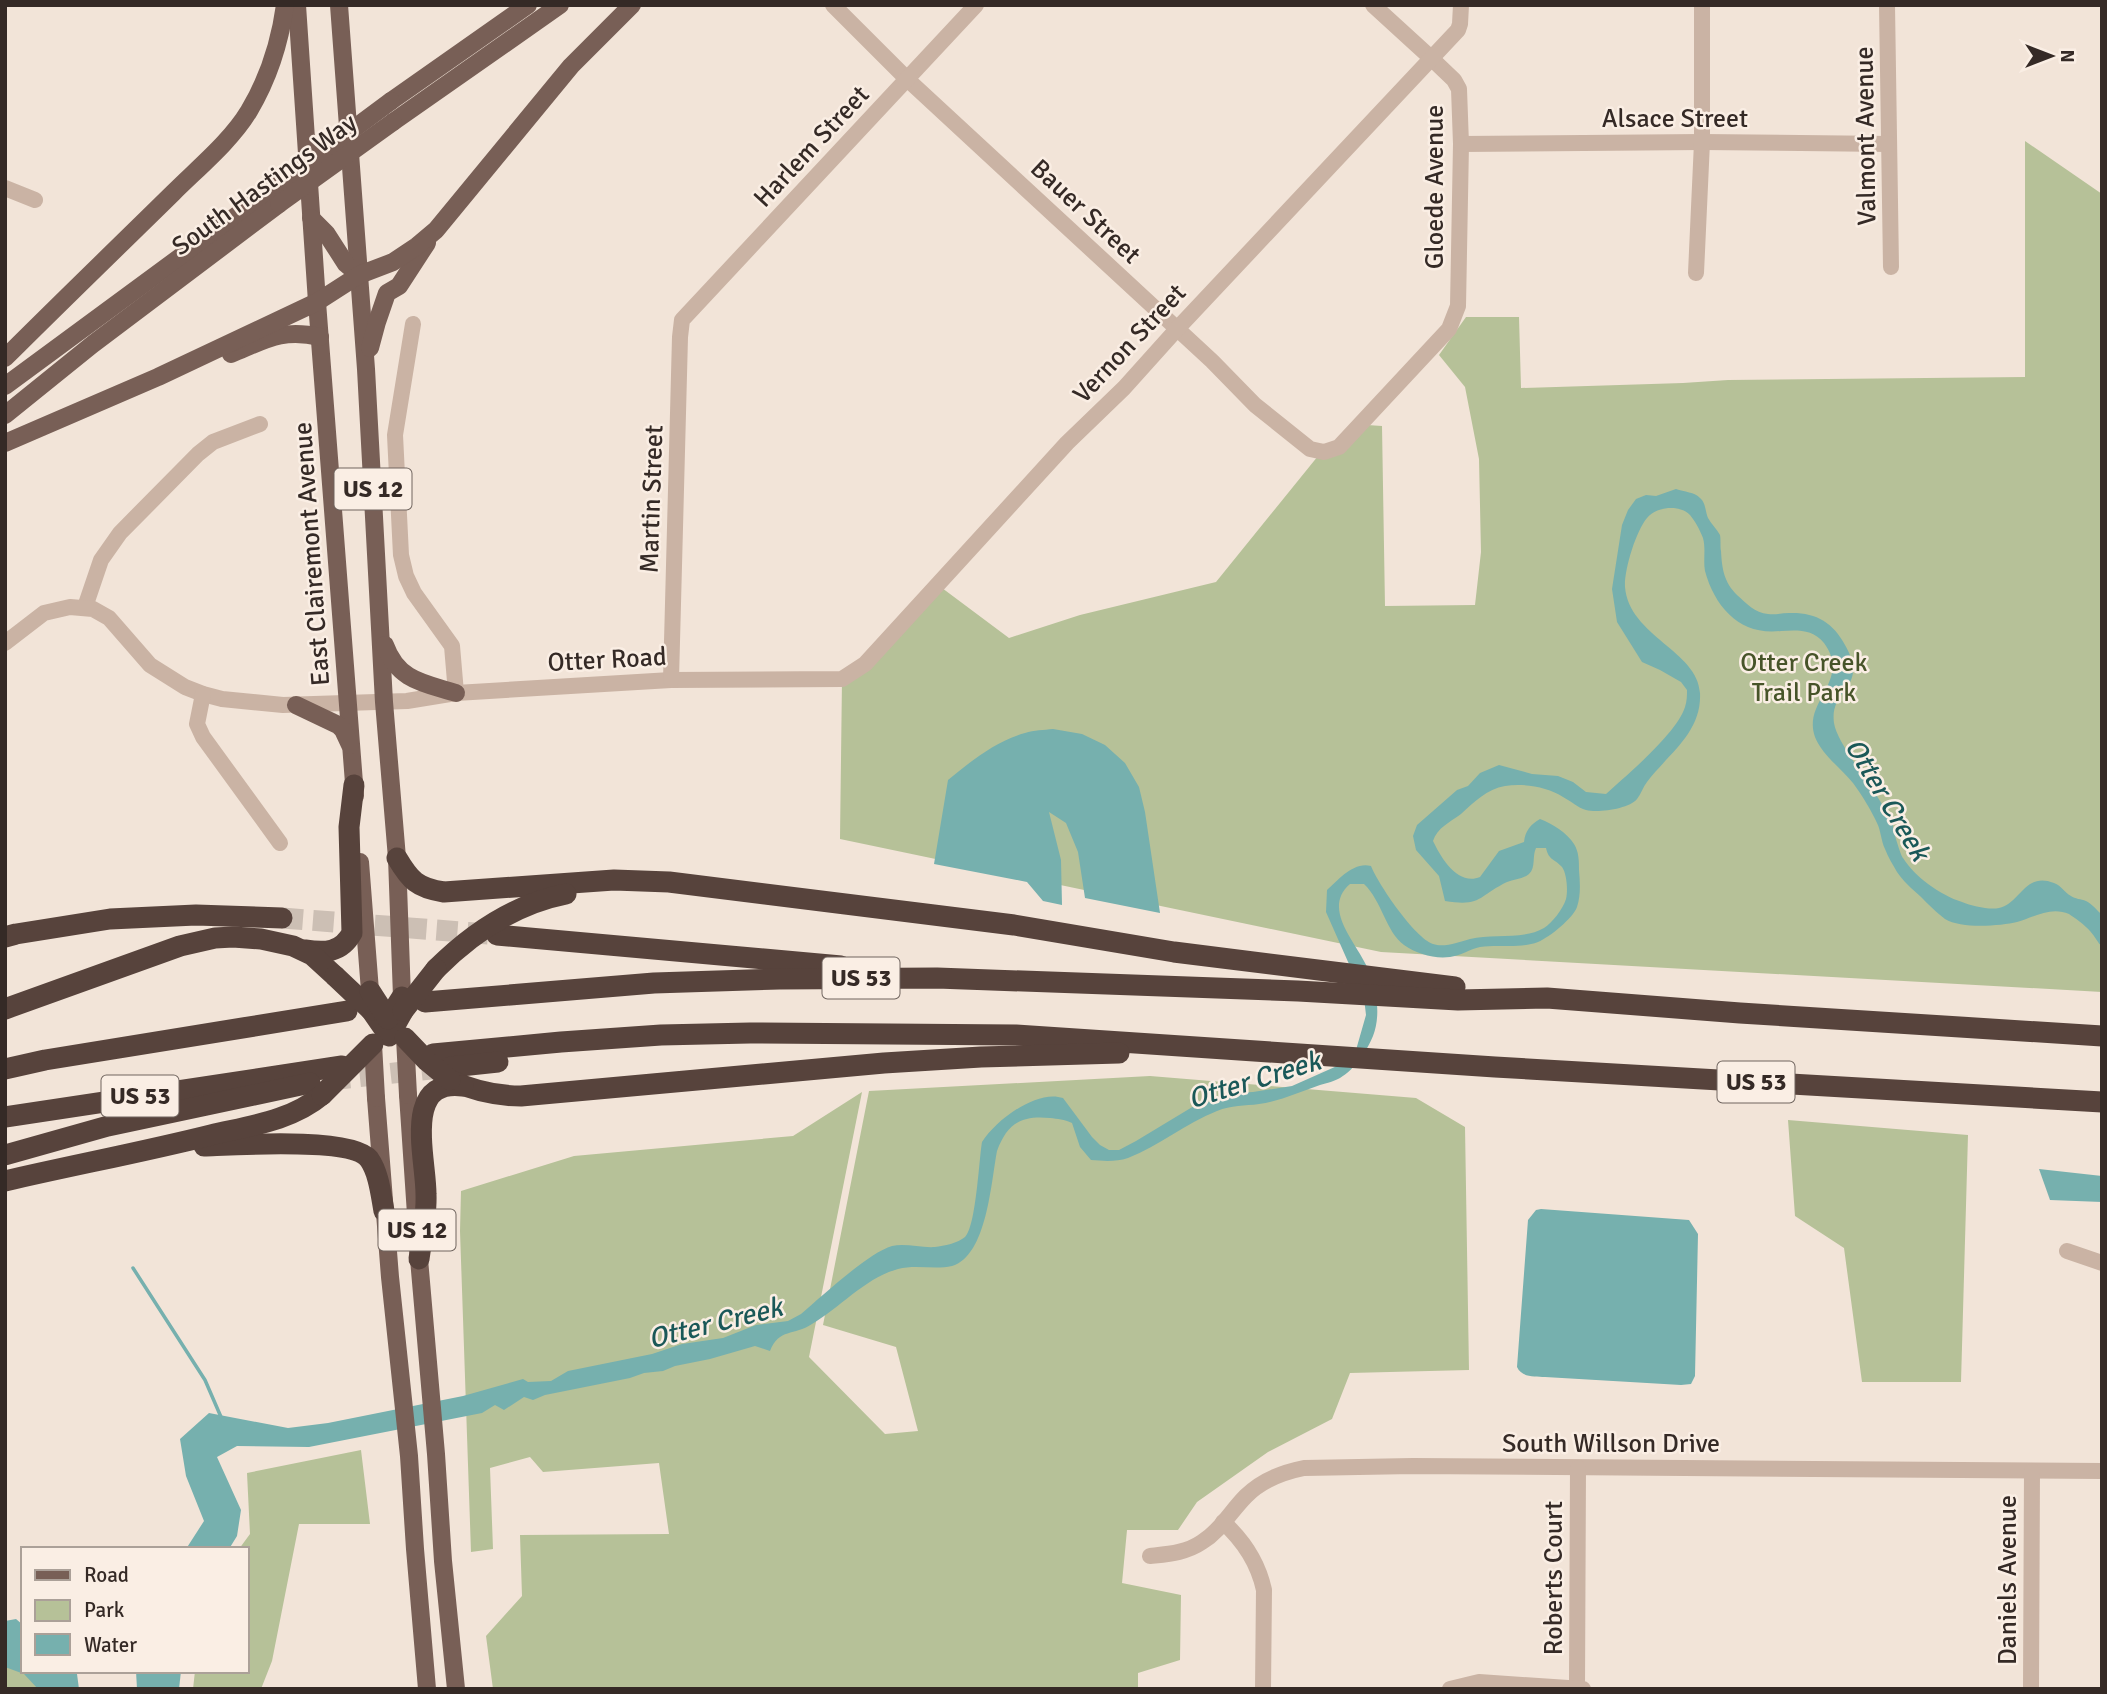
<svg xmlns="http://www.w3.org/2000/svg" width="2107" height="1694" font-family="Signika,sans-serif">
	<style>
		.green { fill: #b6c198 }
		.water { fill: #76b0ae }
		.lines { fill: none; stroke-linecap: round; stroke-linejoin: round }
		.stream { stroke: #76b0ae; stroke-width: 3.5 }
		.motorway-tunnel { stroke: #ccbfb4; stroke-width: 21; stroke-dasharray: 21 10; stroke-linecap: butt }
		.minor { stroke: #cab3a4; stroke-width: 16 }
		.primary { stroke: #785f56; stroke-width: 18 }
		.motorway { stroke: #57433c; stroke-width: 21 }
		.primary-bridge { stroke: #785f56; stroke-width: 18 }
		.motorway-bridge { stroke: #57433c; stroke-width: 21 }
		.labels { text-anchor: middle; stroke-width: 5; stroke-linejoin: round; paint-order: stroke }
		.shield { fill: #faeee4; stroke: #70655f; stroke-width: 2 }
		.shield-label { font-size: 24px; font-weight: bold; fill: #352a26 }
		.street-label { font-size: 26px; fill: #352a26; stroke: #faeee4 }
		.park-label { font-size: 26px; fill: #475429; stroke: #faeee4 }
		.water-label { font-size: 28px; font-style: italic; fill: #1a5858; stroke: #faeee4 }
	</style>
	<rect width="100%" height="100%" fill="#f2e4d8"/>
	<g class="green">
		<polygon points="2025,141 2102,194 2102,992 1381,952 840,839 842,679 938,585 1009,638 1080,615 1216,582 1318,456 1367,425 1382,426 1385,606 1475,605 1481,552 1479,459 1465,387 1439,355 1466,317 1519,317 1521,388 1683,383 1728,380 2025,377"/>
		<polygon points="1150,1076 1416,1098 1465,1127 1469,1370 1350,1373 1332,1419 1268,1452 1197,1502 1178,1530 1127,1530 1122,1583 1181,1595 1180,1660 1138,1673 1138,1689 493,1689 486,1636 522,1596 520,1535 669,1534 659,1463 543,1472 530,1457 490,1468 493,1549 471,1552 460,1231 461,1191 574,1156 793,1136 862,1092 809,1357 885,1434 918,1431 896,1347 823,1325 869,1091"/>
		<polygon points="1788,1120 1968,1135 1961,1382 1862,1382 1844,1248 1795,1216"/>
		<polygon points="361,1450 370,1524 299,1524 272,1661 261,1689 193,1689 195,1671 247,1671 247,1549 239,1549 250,1534 247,1473"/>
		<polygon points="5,1643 23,1671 56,1689 5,1689"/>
	</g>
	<g class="water">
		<path d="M1676,489c8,3 19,3 24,9 6,5 5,13 8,20 3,6 9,11 12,17 1,5 0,12 1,16 1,18 3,31 16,44 9,8 18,18 31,19 7,1 14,-1 21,-1 26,-1 44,9 56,32 25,44 -16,42 -11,78 3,21 40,64 51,87 12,6 6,12 9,22 1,4 7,24 9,26 12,19 37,37 59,44 10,4 27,8 37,6 21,-4 26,-37 55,-25 8,3 10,9 17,13 4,3 10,3 15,5 6,3 11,9 16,14v32c-5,-5 -7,-11 -12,-16 -5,-6 -15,-13 -21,-17 -18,-8 -35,3 -52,8 -17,4 -56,7 -72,-3 -8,-6 -17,-15 -25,-23 -8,-7 -17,-15 -23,-24 -4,-7 -9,-15 -12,-23 -4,-8 -4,-18 -8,-26 -6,-13 -15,-28 -24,-40 -12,-15 -31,-28 -38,-46 -13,-36 37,-56 9,-94 -11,-14 -27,-13 -43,-12 -40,5 -66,-23 -76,-60 -2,-11 1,-22 -2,-33 -3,-8 -8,-17 -13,-23 -11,-11 -34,-8 -43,3 -11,13 -23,52 -22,69 4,49 73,64 75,106 2,40 -32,61 -53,89 -4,5 -6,12 -10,17 -8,10 -39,14 -51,11 -8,-2 -15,-9 -23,-13 -15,-10 -39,-14 -58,-11 -18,3 -31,16 -44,28 -11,8 -24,14 -28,27 8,17 25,45 47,36l19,-26 25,-9c1,-11 7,-18 16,-23 13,5 27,14 34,25 5,8 5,17 5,26 1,12 2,25 -2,37 -4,11 -27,30 -39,35 -18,7 -39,2 -58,5 -10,2 -20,9 -30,10 -16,2 -33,-3 -46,-12 -18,-13 -22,-44 -40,-61h-14c-29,25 7,59 18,85 9,21 13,46 5,67 -6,15 -19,34 -33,42 -5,3 -13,5 -20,7 -20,7 -40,16 -61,19 -14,2 -28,1 -42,7 -31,12 -58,35 -89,47 -12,4 -25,3 -37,2l-11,-13 -8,-24c-8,-4 -14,-4 -22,-5 -29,-3 -43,6 -53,33 -6,31 -10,105 -45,115 -18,4 -36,-2 -54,3 -33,9 -57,38 -86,55 -18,12 -33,4 -42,27l-15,-5 -45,13 -35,7 -12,5 -19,2 -14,5 -85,17 -12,5 -9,-3 -20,13 -9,-5 -13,8 -173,34 -72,-1 -20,11 24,53 -4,26 -8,13h-43l18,-28 -18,-45 -6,-37 29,-26 79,15 40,-5 135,-27 60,-17 5,3 23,-1 17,-10 84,-17 30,-10 41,-6 33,-13 32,-4 13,-7c20,-17 67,-61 91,-68 13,-3 29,2 43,1 9,-1 23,-4 30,-10 11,-10 14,-77 17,-95 14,-22 55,-53 81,-44l29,39 8,8 9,5h10l17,-9 58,-35 9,-1 13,-7 16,-5 21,-1 39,-6 54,-24 10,-12 10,-35 -2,-17 -38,-86 1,-22c11,-10 27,-29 44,-24 7,18 44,72 62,78 11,4 26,-2 37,-5 23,-6 54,1 74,-11 8,-5 19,-19 22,-29 2,-8 1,-25 -4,-32 -8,-9 -13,-6 -16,-19h-10c-4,8 0,20 -7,26 -6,5 -15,5 -22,8 -29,14 -25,25 -62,19l-6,-25 -23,-26 -3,-14 4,-11 40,-35 11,-4 12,-13 19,-8 33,9 26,2 15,6 13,10 20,2c21,-19 71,-61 79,-87 2,-6 2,-12 2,-17l-6,-8 -21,-12 -18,-8 -25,-40 -5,-33 10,-64 6,-15 8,-11 10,-4 10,1z"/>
		<path d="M1053,729l29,5 23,11 20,18 14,24 6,25 15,101 -75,-15 -7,-46 -12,-29 -17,-11 12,48 1,45 -19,-4 -16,-19 -93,-18 14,-84c23,-19 48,-39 77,-47 9,-3 19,-3 28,-4z"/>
		<polygon points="2039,1169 2102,1176 2102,1202 2050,1200"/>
		<path d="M1541,1209l148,11 9,14 -3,142 -4,8 -10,1 -136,-8c-10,-1 -23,1 -28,-10l11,-147 8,-10z"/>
		<polygon points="16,1619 23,1625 23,1671 73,1671 77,1674 79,1689 38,1689 24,1674 5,1667 5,1621"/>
		<polygon points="136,1671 181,1671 179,1689 137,1689"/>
	</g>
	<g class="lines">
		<polyline class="stream" points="133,1268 205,1380 221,1417"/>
		<g class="motorway-tunnel">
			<polyline points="282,918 488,934"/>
			<polyline points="329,1080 449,1067"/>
		</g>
		<g class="minor">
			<polyline points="833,5 907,79 1212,361 1255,405 1310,449 1324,452 1339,447 1449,329 1458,306 1461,144 1459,89 1454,80 1431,58 1373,5"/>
			<polyline points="1887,5 1891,267"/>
			<polyline points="1461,144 1702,142 1889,144"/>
			<polyline points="5,188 35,200"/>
			<polyline points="1696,273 1702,142 1702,5"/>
			<polyline points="413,324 395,435 401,555 406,576 414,593 452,646 456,693"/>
			<polyline points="85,607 101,560 120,533 198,454 213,442 260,424"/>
			<polyline points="5,643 44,613 70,607 93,609 109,618 150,665 185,687 203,694 222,699 283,705 407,701 456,693 671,680 842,679 865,664 1067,443 1124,388 1177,329 1458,30 1460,24 1461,5"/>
			<polyline points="671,680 680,337 682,320 976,5"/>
			<polyline points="203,694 197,724 203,737 280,843"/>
			<polyline points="2067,1251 2102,1263"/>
			<path d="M1223,1522c21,19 35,40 41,68l-1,99"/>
			<path d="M1150,1556c18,-2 36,-3 52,-14 18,-11 29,-31 44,-46 15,-15 38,-24 58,-28l109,-2 689,5"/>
			<polyline points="1577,1688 1578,1468"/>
			<polyline points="1450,1689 1479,1682 1583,1689"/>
			<polyline points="2031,1689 2032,1471"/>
		</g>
		<g class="primary">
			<polyline points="297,5 317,302 355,796"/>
			<polyline points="339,5 366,369 384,702 397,858 402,997"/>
			<polyline points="391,101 528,5"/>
			<polyline points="393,122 560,5"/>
			<polyline points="311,218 326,233 346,264 359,275"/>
			<polyline points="370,348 377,322 387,293 399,286 427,243"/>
			<path d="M231,354c34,-14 51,-26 89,-17"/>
			<path d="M5,358c55,-55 112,-110 168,-165 25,-25 58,-52 76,-82 19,-32 31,-69 36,-106"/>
			<polyline points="5,386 278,185"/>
			<polyline points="5,415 93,344 279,204"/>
			<polyline points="5,443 158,377 317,302 359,275 393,262 417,246 436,230 571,66 632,5"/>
			<path d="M385,645c13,36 39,38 71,48"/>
			<polyline points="296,705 338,725 343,730 350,745"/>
			<polyline points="360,862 370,991"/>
			<polyline points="408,1095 419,1259 436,1454 443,1561 456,1689"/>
			<polyline points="376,1098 390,1277 409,1456 415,1549 427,1689"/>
		</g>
		<g class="motorway">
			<path d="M397,858c13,22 20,30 47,34l170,-12 55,2 345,43 160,27 281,35"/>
			<polyline points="497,935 841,966"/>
			<polyline points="5,937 16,934 110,919 196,915 282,918"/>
			<path d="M305,950c20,3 36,3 47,-17l-3,-106 5,-42"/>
			<path d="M436,969c37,-37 79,-65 130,-75"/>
			<polyline points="425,1002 654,983 779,979 937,978 1298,991 1458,1000 1547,998 1740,1013 2102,1036"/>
			<polyline points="5,1009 180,946 215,938 233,937 261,939 293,946 312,955 335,976"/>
			<polyline points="371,1010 389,1036 403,1011"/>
			<polyline points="433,1054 561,1042 661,1035 750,1033 1016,1035 1495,1067 2102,1102"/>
			<polyline points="451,1067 498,1062"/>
			<polyline points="5,1069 45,1060 347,1011"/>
			<path d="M450,1080c22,10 46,16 71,16l363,-33 97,-6 138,-4"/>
			<polyline points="5,1117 342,1066"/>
			<path d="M204,1146c30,-1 148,-9 165,13 10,14 12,36 15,52"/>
			<polyline points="5,1155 108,1126 310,1083"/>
			<path d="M5,1181c69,-16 138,-29 206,-46 38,-9 80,-14 111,-40"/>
			<path d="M419,1259c3,-22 8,-44 7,-65 0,-36 -24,-116 37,-108"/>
		</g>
		<g class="primary-bridge">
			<polyline points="278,185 391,101"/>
			<polyline points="279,204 393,122"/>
			<polyline points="405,1038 408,1095"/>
			<polyline points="373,1044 376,1098"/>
		</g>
		<g class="motorway-bridge">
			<polyline points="335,976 371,1010"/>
			<polyline points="370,991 388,1019 402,997"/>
			<polyline points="403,1011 436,969"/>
			<polyline points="405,1038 427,1061 450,1080"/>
			<polyline points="322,1095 373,1044"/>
		</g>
	</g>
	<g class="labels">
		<g class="shield">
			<rect x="334.5" y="468.5" width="77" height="41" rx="5"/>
			<rect x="822.5" y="957.5" width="77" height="41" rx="5"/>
			<rect x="1717.5" y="1061.5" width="77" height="41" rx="5"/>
			<rect x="101.5" y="1075.5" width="77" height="41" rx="5"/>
			<rect x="378.5" y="1209.5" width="77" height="41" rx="5"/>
		</g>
		<g class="shield-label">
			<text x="373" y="497">US 12</text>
			<text x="861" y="986">US 53</text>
			<text x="1756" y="1090">US 53</text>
			<text x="140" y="1104">US 53</text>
			<text x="417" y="1238">US 12</text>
		</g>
		<g class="street-label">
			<text x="1675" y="127">Alsace Street</text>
			<text transform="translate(1865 136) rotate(-91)" y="9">Valmont Avenue</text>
			<text transform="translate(811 146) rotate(-47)" y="9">Harlem Street</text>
			<text transform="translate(264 184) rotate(-36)" y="9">South Hastings Way</text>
			<text transform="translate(1434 187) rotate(-90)" y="9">Gloede Avenue</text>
			<text transform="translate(1086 211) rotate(43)" y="9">Bauer Street</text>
			<text transform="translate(1129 343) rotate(-47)" y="9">Vernon Street</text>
			<text transform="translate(651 499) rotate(-88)" y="9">Martin Street</text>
			<text transform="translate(311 554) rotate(-94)" y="9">East Clairemont Avenue</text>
			<text transform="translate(607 659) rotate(-3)" y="9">Otter Road</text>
			<text x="1611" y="1452">South Willson Drive</text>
			<text transform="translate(1553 1578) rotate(-90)" y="9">Roberts Court</text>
			<text transform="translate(2007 1580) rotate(-90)" y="9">Daniels Avenue</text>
		</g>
		<g class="park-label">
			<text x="1804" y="671">Otter Creek<tspan x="1804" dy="30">Trail Park</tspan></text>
		</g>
		<g class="water-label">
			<text transform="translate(1888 799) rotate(59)" y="10">Otter Creek</text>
			<text transform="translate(1254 1079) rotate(-17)" y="10">Otter Creek</text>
			<text transform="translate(715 1322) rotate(-14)" y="10">Otter Creek</text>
		</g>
	</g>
	<rect width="2107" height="1694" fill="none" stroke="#352a26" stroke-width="14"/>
	<rect x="21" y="1547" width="228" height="126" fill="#faeee4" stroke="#aba098" stroke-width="2"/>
	<rect x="35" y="1570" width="35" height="10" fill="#785f56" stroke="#aba098" stroke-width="2"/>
	<text x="84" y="1582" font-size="21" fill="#352a26">Road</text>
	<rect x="35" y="1600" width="35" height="21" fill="#b6c198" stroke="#aba098" stroke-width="2"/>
	<text x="84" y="1617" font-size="21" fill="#352a26">Park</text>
	<rect x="35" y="1634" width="35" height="21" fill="#76b0ae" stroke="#aba098" stroke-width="2"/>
	<text x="84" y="1652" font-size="21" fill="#352a26">Water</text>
	<g transform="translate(2051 56) rotate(90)" stroke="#faeee4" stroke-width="5" paint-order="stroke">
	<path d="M0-5L12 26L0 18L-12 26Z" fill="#352a26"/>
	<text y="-10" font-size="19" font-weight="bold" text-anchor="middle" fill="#352a26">N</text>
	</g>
</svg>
